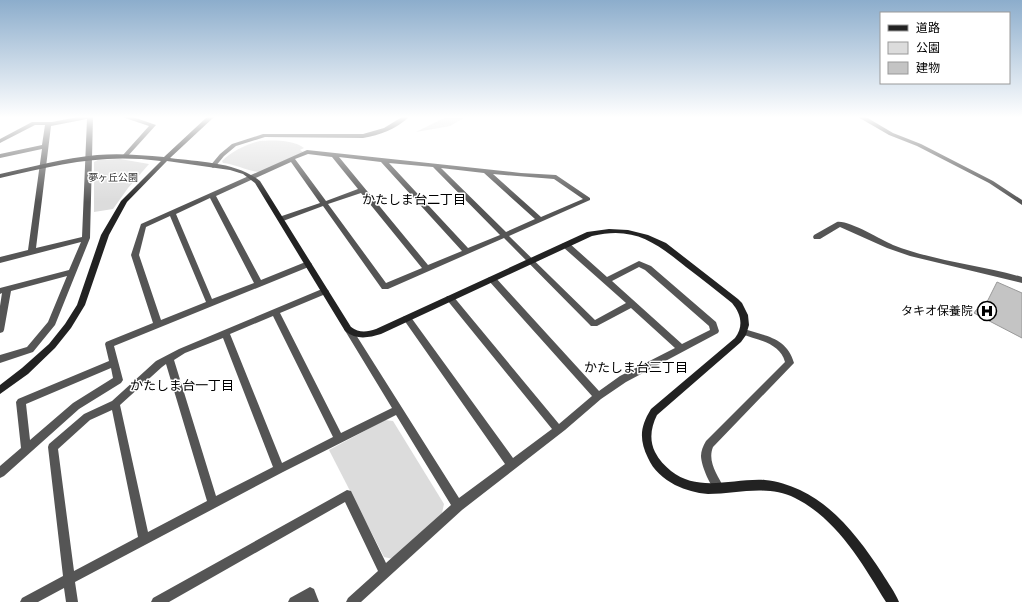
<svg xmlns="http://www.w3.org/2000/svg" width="1022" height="602" font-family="Montserrat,'Noto Sans JP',sans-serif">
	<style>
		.green { fill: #dcdcdc }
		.building { fill: #c4c4c4; stroke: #999 }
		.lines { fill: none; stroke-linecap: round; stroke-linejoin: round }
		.street { fill: #555; fill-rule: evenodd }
		.secondary { fill: #222; fill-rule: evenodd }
		.labels { text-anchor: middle; stroke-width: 3; stroke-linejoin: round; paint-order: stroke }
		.far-park-label { font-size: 10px; fill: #333; stroke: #fff }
		.poi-label { font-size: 12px; fill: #000; stroke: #fff; text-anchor: end }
		.neighbourhood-label { font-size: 13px; fill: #000; stroke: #fff }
	</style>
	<rect width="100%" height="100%" fill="#fff"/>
	<g class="green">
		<polygon points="446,117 466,117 450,126 416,132"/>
		<path d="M260,141c13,-1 34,-1 44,7l-4,2 3,2 -43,20c-10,0 -25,-8 -37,-9l-1,-2c10,-10 24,-17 38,-20z"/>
		<polygon points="120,159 149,164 128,188 113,209 94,212 94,162 98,160"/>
		<polygon points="385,420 393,421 444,504 442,513 393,559 384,557 329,450"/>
	</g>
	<polygon class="building" points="997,282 1022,293 1022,338 974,313 982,302 986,304"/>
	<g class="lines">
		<g class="street">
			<path d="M77,117h16l-3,121 -35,87 -22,27 -33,11v-8l27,-8 21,-25 19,-46 -56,15 -7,39 -1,2 -3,1v-27l2,-13 -2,1v-6l69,-18 12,-28 -81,21v-6l28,-7 14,-101 -42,9v-4l42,-9 3,-20h-10l-35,18v-4l32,-17h20zM87,119l-5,118 -46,11 15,-122z"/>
			<polygon points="122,117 133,117 156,125 127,157 123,157 123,155 149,126"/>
			<path d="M402,117h7c-13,12 -29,18 -46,21l-98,-1 -29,9 -12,10 -9,11 -2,1 -3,-2 10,-12 12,-10 31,-10h100l21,-6z"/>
			<polygon points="858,117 866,117 893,133 921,144 993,181 1022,200 1022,205 989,183 917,146 889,135"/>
			<path d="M307,150l214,23 35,2 34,23v2l-81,36 86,84 31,-17 -63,-56 -1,-2 1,-2h6l38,34 32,-16 12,5 65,56 3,9 -1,2 -92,49 -25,17 -36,31 -103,80 -101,92h-15l2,-4 30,-27 -33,-69 -176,100h-18l2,-4 194,-108 4,1 35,72 65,-58 -55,-90 -113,57 -208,110 3,20h-12l-2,-14 -26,14h-18l2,-4 41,-22 -15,-129 1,-3 35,-30 28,-13 44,-40 23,-12 143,-60 3,-1 4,3 -1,2 -48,20 61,120 51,-25 -48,-79 1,-2h6l108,171 46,-34 -101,-144 -1,-2 1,-2h6l103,142 39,-29 -105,-129 -1,-2 1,-2h6l106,128 33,-28 -103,-115 -1,-2 1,-2h6l104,114 21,-15 55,-28 -44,-40 -34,18h-6l-87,-88 -116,51h-6l-59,-83 -40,15h-4l-1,-2 1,-2 41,-14 -29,-41 -75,34 45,84 47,-19 4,3 -1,2 -197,80 9,34 -2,3 -42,26 -75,67 -4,2v-12l21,-18 -5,-46 2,-3 91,-38 -4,-17 1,-2 47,-19 -22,-68 10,-31zM308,154l24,3 26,32 -32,12 -31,-42zM339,157l42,5 81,89 -34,14zM389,163l44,4 67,68 -32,13zM441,168l43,5 51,46 -29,13zM493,174l61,5 29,20 -42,18zM361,193l61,75 -36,15 -58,-79zM210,198l44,85 -42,16 -36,-85zM170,216l36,86 -45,18 -22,-65 7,-28zM639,267l6,3 64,56 1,4 -28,14 -70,-63zM273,316l60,121 -51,26 -52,-129zM223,338l50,129 -57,29 -42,-136 11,-7zM166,364l41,137 -59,31 -28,-127 42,-38zM111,368l2,10 -40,25 -43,37 -4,-36zM112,410l26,127 -64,34 -16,-122 32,-29z"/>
			<path d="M837,222c12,-2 44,18 56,23 41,16 87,20 129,32v6l-112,-27 -23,-8 -47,-21 -20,12h-6l-1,-2 1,-2z"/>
			<path d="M744,329c22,7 43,9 50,34l-81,84c-6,15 5,28 11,41l-1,4 -4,1c-8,-3 -18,-28 -18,-37 0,-5 2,-10 5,-15l79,-79c-5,-19 -27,-22 -44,-28l-1,-2 1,-2z"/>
			<polygon points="310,587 314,589 319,602 288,602 290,598"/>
		</g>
		<path class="secondary" d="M207,117h7l-44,41c29,4 67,4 90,23l91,146c8,6 16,5 25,2l211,-97 22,-3 19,1 20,5 18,8 72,56 4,4 6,12 1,10 -3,10 -5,7 -84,73c-6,12 -8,25 -2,37 4,8 10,14 16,19 28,22 62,7 94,9 12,1 24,5 35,10 36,17 61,51 82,83 6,10 13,19 17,29h-13c-24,-39 -49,-83 -91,-104 -29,-14 -58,-4 -87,-4 -12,-1 -22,-4 -33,-9 -11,-6 -22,-15 -27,-27 -9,-19 -8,-31 3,-49l84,-71c9,-12 6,-24 -3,-35 -15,-12 -30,-24 -46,-36 -31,-25 -52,-41 -94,-31l-211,98c-13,4 -25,6 -36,-3l-90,-148 -12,-9 -13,-4 -63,-9 -40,41 -18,33 -24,70 -14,23 -16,20 -27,26 -28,20v-9l22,-17 27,-24 16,-20 12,-19 24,-70 20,-34 40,-40c-60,-8 -104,4 -161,17v-4c32,-7 64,-16 97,-19 22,-2 45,0 67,2z"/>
	</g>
	<linearGradient id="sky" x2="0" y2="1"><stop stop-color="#8cadcc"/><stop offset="0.58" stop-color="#fff"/><stop offset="1" stop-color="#fff" stop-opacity="0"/></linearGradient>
	<rect width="1022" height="202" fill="url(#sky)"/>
	<defs>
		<symbol id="hospital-ring" viewBox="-11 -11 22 22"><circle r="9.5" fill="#fff" stroke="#000" stroke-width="1.5"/><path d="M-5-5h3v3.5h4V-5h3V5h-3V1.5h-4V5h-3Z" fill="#000"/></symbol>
	</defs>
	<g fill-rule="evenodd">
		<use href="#hospital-ring" x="976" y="300" width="22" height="22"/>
	</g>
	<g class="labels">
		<g class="far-park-label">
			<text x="113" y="181">夢ヶ丘公園</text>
		</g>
		<g class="poi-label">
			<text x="973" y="315">タキオ保養院</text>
		</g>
		<g class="neighbourhood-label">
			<text x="414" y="204">かたしま台二丁目</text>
			<text x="636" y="372">かたしま台三丁目</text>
			<text x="182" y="390">かたしま台一丁目</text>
		</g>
	</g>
	<rect x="880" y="12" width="130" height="72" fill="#ffffff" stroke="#999999"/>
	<rect x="888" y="25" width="20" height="6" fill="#222222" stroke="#999999"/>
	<text x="916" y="32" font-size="12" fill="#000000">道路</text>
	<rect x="888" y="42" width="20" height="12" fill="#dcdcdc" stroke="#999999"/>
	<text x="916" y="52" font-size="12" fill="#000000">公園</text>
	<rect x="888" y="62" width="20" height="12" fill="#c4c4c4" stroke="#999999"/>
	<text x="916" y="72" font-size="12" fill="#000000">建物</text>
</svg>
